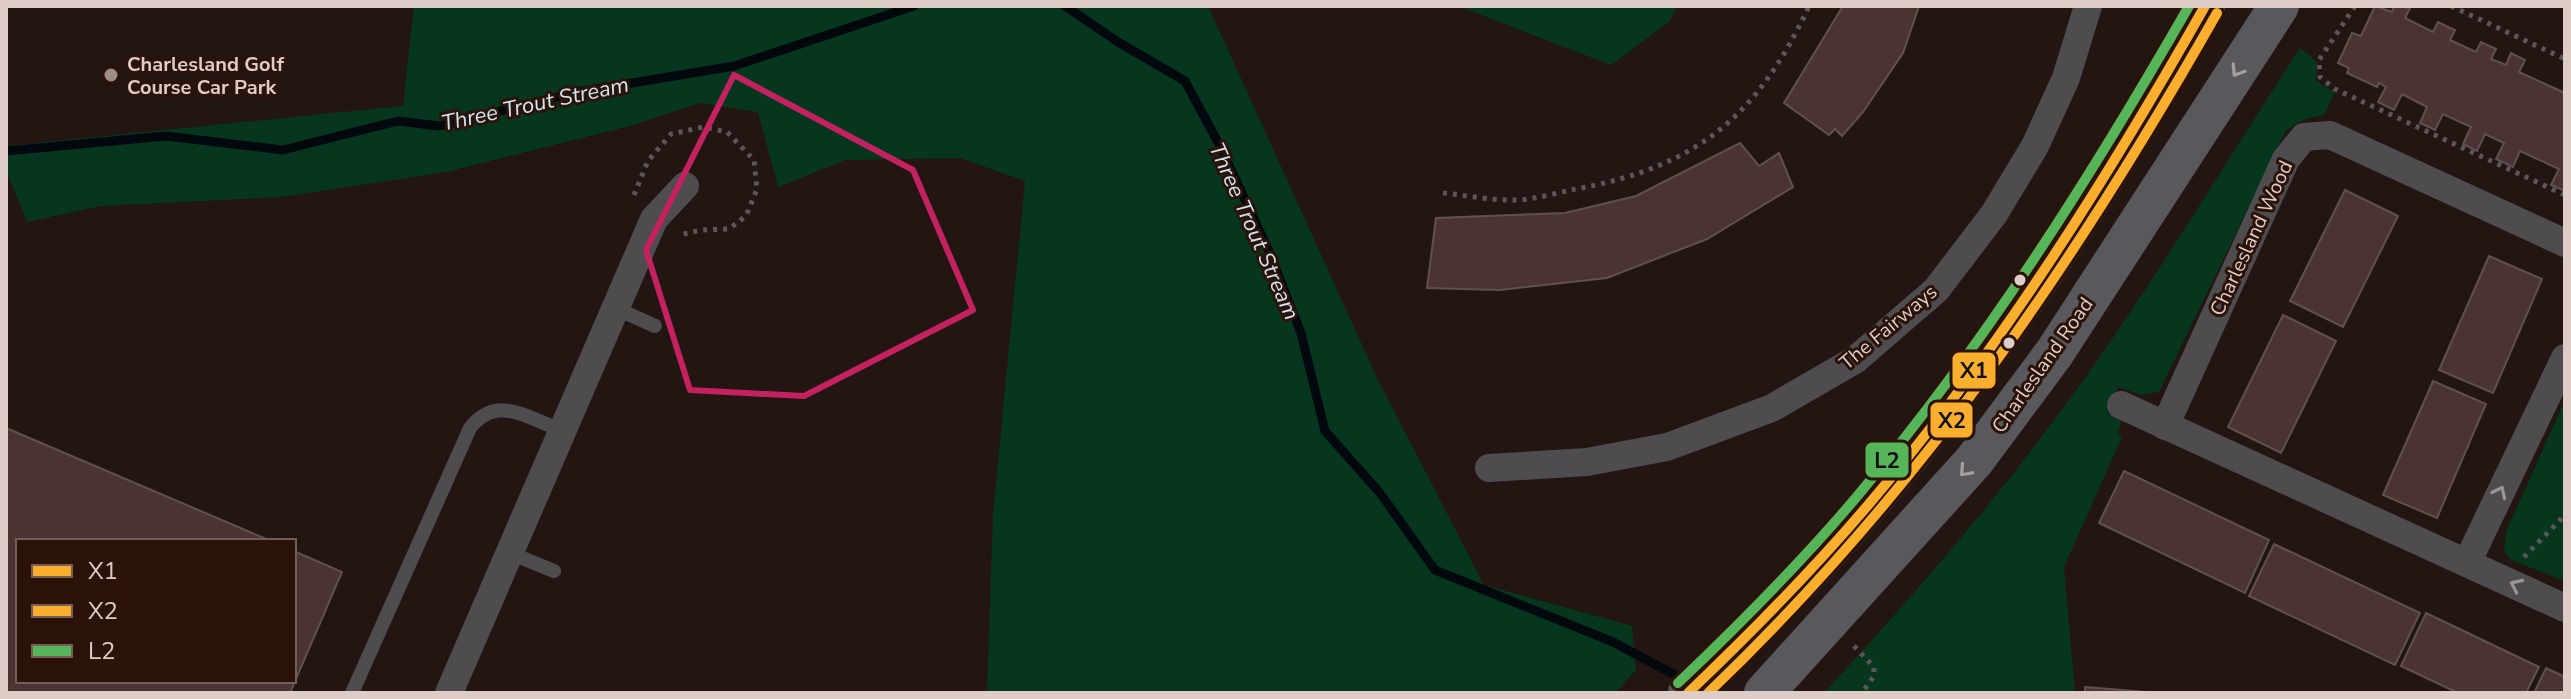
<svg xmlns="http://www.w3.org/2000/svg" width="2571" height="699" font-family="'Nunito Sans',sans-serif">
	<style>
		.green { fill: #06371e }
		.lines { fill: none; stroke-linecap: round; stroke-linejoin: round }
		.stream { stroke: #03080e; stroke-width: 9 }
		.building { fill: #4a3332; stroke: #5e514f; stroke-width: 2 }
		.path { stroke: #5b5758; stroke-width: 5; stroke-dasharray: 4 6; stroke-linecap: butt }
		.lane { stroke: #4e4c4f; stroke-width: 14 }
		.street { stroke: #4e4c4f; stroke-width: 28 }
		.secondary { stroke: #59585c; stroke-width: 40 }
		.bus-1-casing { stroke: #2b130a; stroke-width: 16 }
		.bus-2-casing { stroke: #2b130a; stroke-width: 16 }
		.bus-3-casing { stroke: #2b130a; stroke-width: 16 }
		.bus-1 { stroke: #f9af2d; stroke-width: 10 }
		.bus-2 { stroke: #f9af2d; stroke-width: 10 }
		.bus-3 { stroke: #56b559; stroke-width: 10 }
		.oneway { stroke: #a99e9c }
		.oneway2 { stroke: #9d9390 }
		.marked { fill: none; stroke: #c32160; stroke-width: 6; stroke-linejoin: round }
		.poi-dot { fill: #9d8d87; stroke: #2b130a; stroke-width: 3 }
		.bus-dot { fill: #decdc6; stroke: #2b130a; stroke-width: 3 }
		.labels { text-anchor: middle; stroke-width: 6; stroke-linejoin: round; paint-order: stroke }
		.poi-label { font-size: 20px; font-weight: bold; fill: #decdc6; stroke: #2b130a; text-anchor: start }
		.street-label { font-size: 20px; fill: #decdc6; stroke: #2b130a }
		.water-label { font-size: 22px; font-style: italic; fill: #cee5f2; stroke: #2b130a }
		.line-badge { stroke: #2b130a; stroke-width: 3 }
		.pale-badge-label { font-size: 22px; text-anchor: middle; font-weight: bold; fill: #111 }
	</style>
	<rect width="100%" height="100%" fill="#231612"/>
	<g class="green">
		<polygon points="414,6 1208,6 1378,380 1484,585 1632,626 1636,670 1615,693 987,693 993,515 1025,181 960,158 845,160 778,187 758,112 699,103 630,126 446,172 281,197 100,206 27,222 6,170 6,146 403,106"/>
		<polygon points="1458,6 1677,6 1670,21 1611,65"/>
		<path d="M2300,48l17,14 -1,19 19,11 -11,23 -19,4 -19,11 -127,262 -17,3 -24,-8 -11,25 14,9 -3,12 4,4 -58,130 11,126h-251c102,-111 203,-228 288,-354 65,-95 125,-194 188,-291z"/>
		<polygon points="2565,400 2565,581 2511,560 2504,551 2506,532"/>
	</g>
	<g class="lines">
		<g class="stream">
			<polyline points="1065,6 1118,42 1185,81 1220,146 1268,249 1301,333 1325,431 1380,493 1435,570 1613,642 1686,681"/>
			<polyline points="6,151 166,136 283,150 398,121 439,126 578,92 734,66 914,6"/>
		</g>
	</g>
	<g class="building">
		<polygon points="1843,6 1919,6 1903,53 1863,112 1842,136 1835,129 1829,135 1784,103"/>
		<polygon points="2375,6 2392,12 2394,6 2410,8 2405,18 2433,32 2438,22 2448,27 2455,30 2450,40 2476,52 2481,42 2496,49 2491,59 2506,65 2511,53 2525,60 2519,72 2565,93 2565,191 2551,185 2559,169 2520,151 2513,167 2496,159 2504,143 2485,134 2477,151 2463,144 2471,127 2443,114 2435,130 2420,123 2427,107 2402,94 2394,110 2378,102 2386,87 2379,83 2377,87 2347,73 2349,68 2338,63 2352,33 2361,36"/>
		<polygon points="1740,143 1759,166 1779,153 1793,187 1707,239 1607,278 1500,290 1427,288 1436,218 1565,213 1636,196"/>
		<polygon points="2345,190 2398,216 2343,327 2290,301"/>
		<polygon points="2489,256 2542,279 2493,393 2439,370"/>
		<polygon points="2283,315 2336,341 2281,453 2228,427"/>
		<polygon points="2433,381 2486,404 2437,518 2383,495"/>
		<polygon points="6,428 271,541 18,541 18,681 294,681 294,551 342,572 290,693 6,693"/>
		<polygon points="2124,471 2269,540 2245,593 2099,523"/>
		<polygon points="2274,544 2420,613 2395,665 2249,596"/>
		<polygon points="2426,613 2539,667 2526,693 2458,693 2401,666"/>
		<polygon points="2546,668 2565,677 2565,693 2534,693"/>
		<polygon points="2085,687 2158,693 2085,693"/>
	</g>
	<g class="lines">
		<g class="path">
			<polyline points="2355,6 2319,60 2320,77 2335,89 2565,195"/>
			<polyline points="2451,6 2565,59"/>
			<path d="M1443,193c22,2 45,7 67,7 21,1 45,-7 66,-11 121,-22 182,-73 233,-183"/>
			<polyline points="634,195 648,161 671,134 703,127 727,132 754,160 757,189 746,216 729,229 701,230 680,235"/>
			<polyline points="2524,557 2565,515"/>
			<polyline points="1854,646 1874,667 1874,676 1862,693"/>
		</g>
		<g class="lane">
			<polyline points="615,308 655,326"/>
			<polyline points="510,553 554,571"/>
			<path d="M352,693l118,-265c28,-35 58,-9 92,2"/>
		</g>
		<g class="street">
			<polyline points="2121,405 2565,608"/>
			<polyline points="2165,426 2286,159 2304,137 2330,135 2565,243"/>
			<polyline points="1489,468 1587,462 1667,447 1772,408 1855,360 1936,290 1994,214 2035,146 2066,78 2088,6"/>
			<polyline points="2467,563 2565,358"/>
			<polyline points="449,693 654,219 685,186"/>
		</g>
		<g class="secondary">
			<path d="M1688,693c171,-156 315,-348 435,-545 29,-46 55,-95 82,-142"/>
			<polyline points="1764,693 1974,461 2055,352 2279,6"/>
		</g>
		<defs>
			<path id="bus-1" d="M1688,693c63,-60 124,-122 181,-189 130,-153 237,-323 336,-498"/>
			<path id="bus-2" d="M1708,693c213,-204 364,-425 509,-680"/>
			<path id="bus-3" d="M1678,683c63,-60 125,-122 181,-189 127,-151 232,-317 330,-488"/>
		</defs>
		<use href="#bus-1" class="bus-1-casing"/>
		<use href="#bus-2" class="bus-2-casing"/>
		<use href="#bus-3" class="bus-3-casing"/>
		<use href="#bus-1" class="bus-1"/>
		<use href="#bus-2" class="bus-2"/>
		<use href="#bus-3" class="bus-3"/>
	</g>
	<defs><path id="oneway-chevron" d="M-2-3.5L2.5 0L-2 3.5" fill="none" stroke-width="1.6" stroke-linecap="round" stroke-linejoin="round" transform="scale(2)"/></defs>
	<g class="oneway">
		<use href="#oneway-chevron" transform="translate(2237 71) rotate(122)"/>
		<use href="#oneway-chevron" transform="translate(1965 471) rotate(132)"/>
	</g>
	<g class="oneway2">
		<use href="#oneway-chevron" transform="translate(2500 492) rotate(-64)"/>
		<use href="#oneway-chevron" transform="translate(2516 585) rotate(-155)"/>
	</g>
	<path class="marked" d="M734,75l179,95 60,140 -169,86 -114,-6 -44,-140z"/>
	<circle class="poi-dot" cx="111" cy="75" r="8"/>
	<g class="bus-dot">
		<circle cx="2020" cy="280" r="7"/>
		<circle cx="2009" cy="343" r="7"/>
	</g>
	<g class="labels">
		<g class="poi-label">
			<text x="127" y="71">Charlesland Golf<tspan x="127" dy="23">Course Car Park</tspan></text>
		</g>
		<g class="street-label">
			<text transform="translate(2251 238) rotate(-65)" y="7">Charlesland Wood</text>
			<text transform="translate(1888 327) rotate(-40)" y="7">The Fairways</text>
			<text transform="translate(2042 365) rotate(-55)" y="7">Charlesland Road</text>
		</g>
		<g class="water-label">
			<text transform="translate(535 103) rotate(-12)" y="8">Three Trout Stream</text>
			<text transform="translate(1255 231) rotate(66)" y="8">Three Trout Stream</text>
		</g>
	</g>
	<g class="line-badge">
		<rect x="1951" y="351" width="46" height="39" rx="8" fill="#f9af2d"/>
		<rect x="1929" y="401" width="45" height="38" rx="8" fill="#f9af2d"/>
		<rect x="1864" y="441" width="46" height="38" rx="8" fill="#56b559"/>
	</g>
	<g class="pale-badge-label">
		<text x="1974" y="378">X1</text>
		<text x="1952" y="428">X2</text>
		<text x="1887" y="468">L2</text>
	</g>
	<rect width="2571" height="699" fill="none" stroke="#decdc6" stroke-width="16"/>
	<rect x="16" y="539" width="280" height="144" fill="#2b130a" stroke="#735d55" stroke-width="2"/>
	<rect x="32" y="565" width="40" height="12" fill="#f9af2d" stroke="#735d55" stroke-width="2"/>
	<text x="88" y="579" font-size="24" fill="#decdc6">X1</text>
	<rect x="32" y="605" width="40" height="12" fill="#f9af2d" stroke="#735d55" stroke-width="2"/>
	<text x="88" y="619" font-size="24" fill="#decdc6">X2</text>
	<rect x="32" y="645" width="40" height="12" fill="#56b559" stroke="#735d55" stroke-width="2"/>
	<text x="88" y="659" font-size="24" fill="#decdc6">L2</text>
</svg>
